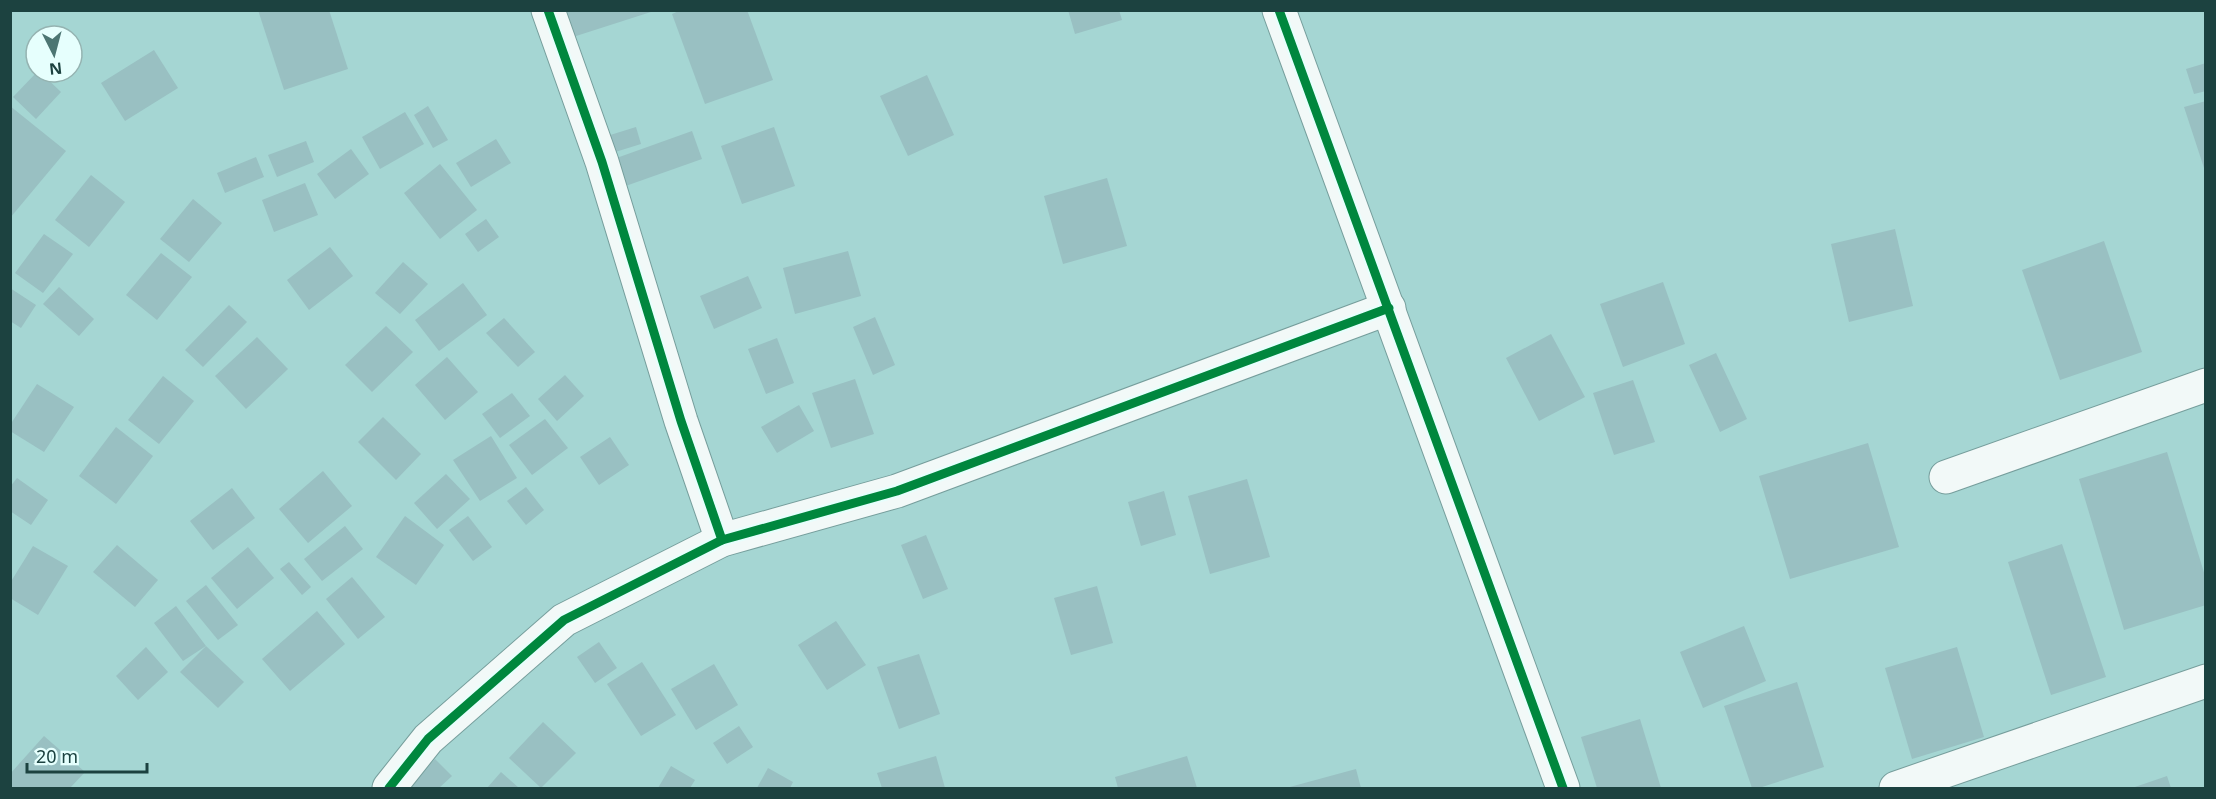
<svg xmlns="http://www.w3.org/2000/svg" width="2216" height="799" font-family="'Noto Sans',sans-serif">
	<style>
		.building { fill: #99c0c2 }
		.lines { fill: none; stroke-linecap: round; stroke-linejoin: round }
		.minor-casing { stroke: #769e9c; stroke-width: 35 }
		.minor { stroke: #f2f9f8; stroke-width: 33 }
		.cycleway-casing { stroke: #e6fffd; stroke-width: 13 }
		.cycleway { stroke: #00873e; stroke-width: 9 }
	</style>
	<rect width="100%" height="100%" fill="#a5d6d3"/>
	<g class="building">
		<polygon points="258,10 329,10 348,69 284,90"/>
		<polygon points="565,10 654,10 654,11 573,37"/>
		<polygon points="681,10 747,10 773,80 705,104 672,14"/>
		<polygon points="1068,10 1119,10 1122,20 1075,34"/>
		<polygon points="154,50 178,88 125,121 101,83"/>
		<polygon points="2206,63 2206,91 2194,94 2186,69"/>
		<polygon points="37,72 40,72 61,92 36,119 13,97"/>
		<polygon points="927,75 954,135 908,156 880,96"/>
		<polygon points="2206,101 2206,171 2205,171 2184,107"/>
		<polygon points="10,106 66,151 10,218"/>
		<polygon points="428,106 448,140 433,148 414,115"/>
		<polygon points="405,112 424,144 380,169 362,137"/>
		<polygon points="636,127 641,144 612,153 607,136"/>
		<polygon points="774,127 795,186 742,204 721,146"/>
		<polygon points="692,131 702,159 620,188 611,160"/>
		<polygon points="496,139 511,163 471,187 456,163"/>
		<polygon points="306,141 314,162 277,177 268,155"/>
		<polygon points="351,149 369,174 335,199 317,174"/>
		<polygon points="256,157 264,177 225,193 217,173"/>
		<polygon points="440,164 477,210 440,239 404,193"/>
		<polygon points="91,175 125,202 89,247 55,220"/>
		<polygon points="1107,178 1127,246 1063,264 1044,196"/>
		<polygon points="305,183 318,215 274,232 262,200"/>
		<polygon points="193,199 222,223 189,262 160,239"/>
		<polygon points="486,219 499,237 478,252 465,234"/>
		<polygon points="1895,229 1913,306 1849,322 1831,244"/>
		<polygon points="44,234 73,254 43,293 15,273"/>
		<polygon points="2104,241 2142,352 2060,380 2022,270"/>
		<polygon points="330,247 353,276 309,310 287,280"/>
		<polygon points="848,251 861,296 795,314 783,268"/>
		<polygon points="161,253 192,277 157,320 126,295"/>
		<polygon points="403,262 428,284 400,314 375,293"/>
		<polygon points="748,276 762,308 714,329 700,296"/>
		<polygon points="1663,282 1685,344 1623,367 1600,304"/>
		<polygon points="463,283 487,315 439,351 415,320"/>
		<polygon points="59,287 94,319 79,336 43,304"/>
		<polygon points="10,288 36,305 21,328 10,321"/>
		<polygon points="229,305 247,322 203,367 185,350"/>
		<polygon points="875,317 895,365 873,375 853,327"/>
		<polygon points="504,318 535,352 518,367 486,333"/>
		<polygon points="386,326 413,352 372,392 345,365"/>
		<polygon points="1551,334 1585,397 1539,421 1506,358"/>
		<polygon points="257,337 288,369 246,409 215,376"/>
		<polygon points="777,338 794,383 766,394 748,349"/>
		<polygon points="1716,353 1747,419 1720,432 1689,365"/>
		<polygon points="447,357 478,392 445,420 415,385"/>
		<polygon points="565,375 584,396 557,421 538,399"/>
		<polygon points="163,376 194,401 159,444 128,420"/>
		<polygon points="855,379 874,434 831,448 812,393"/>
		<polygon points="1633,380 1655,442 1614,455 1593,393"/>
		<polygon points="37,384 74,407 44,452 10,431 10,425"/>
		<polygon points="512,393 530,416 500,438 482,414"/>
		<polygon points="799,405 814,431 777,453 761,427"/>
		<polygon points="383,417 421,454 396,480 358,442"/>
		<polygon points="545,419 568,448 532,475 509,445"/>
		<polygon points="116,427 153,456 116,504 79,476"/>
		<polygon points="491,436 517,478 480,501 453,460"/>
		<polygon points="610,437 629,465 599,485 580,457"/>
		<polygon points="1868,443 1899,547 1790,579 1759,476"/>
		<polygon points="2167,452 2206,579 2206,605 2124,630 2079,479"/>
		<polygon points="323,471 352,506 308,543 279,509"/>
		<polygon points="446,474 470,499 437,529 414,503"/>
		<polygon points="17,478 48,500 31,525 10,511 10,487"/>
		<polygon points="1247,479 1270,557 1210,574 1188,496"/>
		<polygon points="526,487 544,510 526,525 507,501"/>
		<polygon points="232,488 255,518 213,550 190,521"/>
		<polygon points="1164,491 1176,535 1141,546 1128,502"/>
		<polygon points="405,516 444,545 416,585 376,557"/>
		<polygon points="468,516 492,547 473,561 449,530"/>
		<polygon points="345,526 363,549 322,581 304,559"/>
		<polygon points="926,535 948,589 923,599 901,545"/>
		<polygon points="2062,544 2106,677 2051,695 2008,562"/>
		<polygon points="117,545 158,580 135,607 93,572"/>
		<polygon points="33,546 68,566 38,615 10,598 10,583"/>
		<polygon points="248,547 274,578 237,609 211,578"/>
		<polygon points="289,562 311,587 302,595 280,569"/>
		<polygon points="352,577 385,617 358,639 326,599"/>
		<polygon points="206,585 238,625 218,640 186,601"/>
		<polygon points="1097,586 1113,643 1071,655 1054,598"/>
		<polygon points="176,606 206,646 183,661 154,623"/>
		<polygon points="317,611 345,644 290,691 262,659"/>
		<polygon points="836,621 866,665 827,690 798,645"/>
		<polygon points="1744,626 1766,681 1703,708 1680,652"/>
		<polygon points="599,642 617,668 595,683 577,657"/>
		<polygon points="206,646 244,682 218,708 180,672"/>
		<polygon points="146,647 168,672 138,700 116,676"/>
		<polygon points="1957,647 1984,737 1912,759 1885,668"/>
		<polygon points="919,654 940,714 899,729 877,667"/>
		<polygon points="642,662 676,715 641,736 607,684"/>
		<polygon points="714,664 738,705 696,730 671,689"/>
		<polygon points="1797,682 1824,767 1759,788 1752,788 1724,706"/>
		<polygon points="1640,719 1661,788 1597,788 1581,737"/>
		<polygon points="543,722 576,753 541,788 509,758"/>
		<polygon points="739,726 753,747 727,764 713,743"/>
		<polygon points="44,736 85,772 70,788 10,788 10,774"/>
		<polygon points="936,756 945,788 882,788 877,773"/>
		<polygon points="1187,756 1197,788 1118,788 1115,777"/>
		<polygon points="435,759 452,776 439,788 413,788 409,785"/>
		<polygon points="671,766 695,780 690,788 658,788"/>
		<polygon points="768,768 793,782 790,788 757,788"/>
		<polygon points="1356,769 1361,788 1286,788"/>
		<polygon points="501,772 519,788 487,788"/>
		<polygon points="2167,776 2171,788 2132,788"/>
	</g>
	<g class="lines">
		<defs>
			<g id="minor">
				<polyline points="548,10 602,162 681,421 722,540"/>
				<polyline points="1279,10 1563,788"/>
				<polyline points="1946,477 2206,385"/>
				<polyline points="389,788 428,739 564,620 722,540 897,491 1389,308"/>
				<polyline points="1896,788 2206,681"/>
			</g>
		</defs>
		<use href="#minor" class="minor-casing"/>
		<use href="#minor" class="minor"/>
		<defs>
			<g id="cycleway">
				<polyline points="548,10 602,162 681,421 722,540"/>
				<polyline points="1279,10 1563,788"/>
				<polyline points="389,788 428,739 564,620 722,540 897,491 1389,308"/>
			</g>
		</defs>
		<use href="#cycleway" class="cycleway-casing"/>
		<use href="#cycleway" class="cycleway"/>
	</g>
	<rect width="2216" height="799" fill="none" stroke="#1c4240" stroke-width="24"/>
	<g transform="translate(54 54) rotate(174)"><circle r="28" fill="#e6fffd" stroke="#95b3b1" stroke-width="1.5"/>
	<path d="M0-4.5L10 22L0 15L-10 22Z" fill="#4c7673"/>
	<text y="-9" font-size="16" font-weight="bold" text-anchor="middle" fill="#1c4240">N</text>
	</g>
	<path d="M27 763v9h120v-9" fill="none" stroke="#1c4240" stroke-width="3"/>
	<text x="36" y="763" font-size="18" fill="#1c4240" stroke="#e6fffd" stroke-width="4.5" paint-order="stroke">20 m</text>
</svg>
